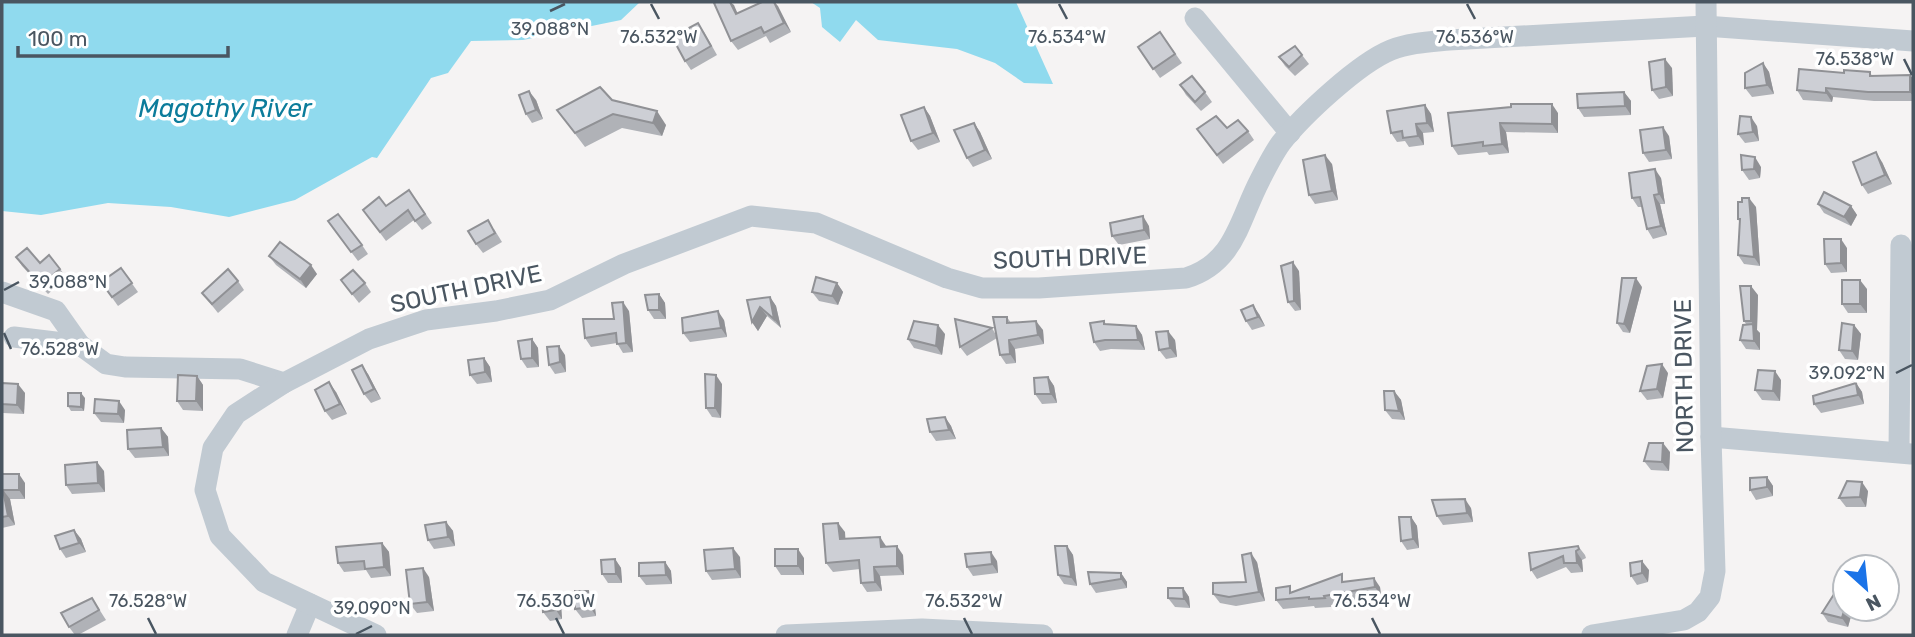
<svg xmlns="http://www.w3.org/2000/svg" width="1915" height="637" font-family="Rubik,sans-serif">
	<style>
		.water { fill: #90daee }
		.lines { fill: none; stroke-linecap: round; stroke-linejoin: round }
		.minor { stroke: #c1cad2; stroke-width: 21 }
		.wall { fill: #b0b2b7 }
		.shaded-wall { fill: #909195 }
		.building { fill: #cdcfd5; stroke: #909195; stroke-width: 2 }
		.ticks { fill: none; stroke: #4a5661; stroke-width: 2.5 }
		.labels { text-anchor: middle; stroke-width: 7; stroke-linejoin: round; paint-order: stroke }
		.street-label { font-size: 24px; fill: #4a5661; stroke: #fff }
		.water-label { font-size: 26px; font-style: italic; fill: #0c7c9b; stroke: #fff }
		.ticks-label { font-size: 18px; text-anchor: middle; fill: #4a5661; stroke: #fff; stroke-width: 7; stroke-linejoin: round; paint-order: stroke }
	</style>
	<rect width="100%" height="100%" fill="#f5f3f3"/>
	<g class="water">
		<polygon points="2,2 640,2 621,20 523,40 471,41 448,73 431,78 377,158 372,157 295,200 229,217 171,207 108,203 41,215 2,211"/>
		<polygon points="811,2 1016,2 1053,84 1024,83 995,63 957,49 878,40 856,20 840,42 822,27 820,8"/>
	</g>
	<g class="lines">
		<g class="minor">
			<polyline points="1195,18 1290,133"/>
			<polyline points="2,292 56,311 80,345"/>
			<polyline points="14,337 80,345 106,364 125,367 240,369 284,383"/>
			<polyline points="1711,437 1911,454"/>
			<polyline points="1899,452 1901,245"/>
			<polyline points="297,635 310,604"/>
			<path d="M376,635l-112,-53 -44,-46 -15,-46 8,-42 23,-34 48,-31 85,-44 57,-19 70,-9 54,-11 74,-36 127,-48 65,7 131,55 35,10h57l147,-10c49,-15 53,-58 74,-98 6,-12 13,-26 21,-37 22,-28 78,-80 110,-93 18,-7 38,-8 58,-10l256,-14 208,15"/>
			<polyline points="786,635 922,629 1043,635"/>
			<polyline points="1592,635 1684,620 1698,612 1710,597 1715,571 1711,437 1706,2"/>
		</g>
	</g>
	<g class="wall">
		<polygon points="716,2 731,2 738,14 762,2 775,2 791,32 770,43 766,36 738,50 731,41"/>
		<polygon points="704,32 717,55 691,70 685,61"/>
		<polygon points="1160,32 1182,63 1160,78 1138,47"/>
		<polygon points="1295,46 1309,64 1295,76 1285,66 1279,57"/>
		<polygon points="1763,63 1769,72 1774,94 1752,97 1745,88"/>
		<polygon points="1672,68 1673,96 1659,99 1652,90"/>
		<polygon points="1870,72 1872,76 1910,75 1913,79 1913,101 1874,101 1833,97 1832,102 1803,100 1797,90 1844,73"/>
		<polygon points="1180,85 1205,92 1212,102 1201,111 1186,95"/>
		<polygon points="1624,92 1631,101 1631,115 1584,117 1578,108"/>
		<polygon points="536,100 543,119 532,123 526,114"/>
		<polygon points="612,100 666,125 662,136 622,128 585,147 557,110"/>
		<polygon points="1425,105 1431,114 1434,132 1423,133 1424,145 1409,147 1405,141 1397,142 1391,133"/>
		<polygon points="924,107 930,116 940,142 918,150 911,141"/>
		<polygon points="1448,113 1558,113 1558,133 1506,132 1509,153 1489,155 1487,152 1458,155 1452,146"/>
		<polygon points="974,123 980,132 992,159 973,167 967,158"/>
		<polygon points="1757,126 1759,141 1745,143 1738,134"/>
		<polygon points="1227,128 1248,131 1254,140 1223,164 1197,129"/>
		<polygon points="1669,136 1672,159 1649,162 1643,153"/>
		<polygon points="1882,162 1892,184 1868,194 1862,185"/>
		<polygon points="1332,164 1338,200 1315,204 1309,195"/>
		<polygon points="1761,167 1760,178 1749,180 1742,170"/>
		<polygon points="1661,178 1665,204 1660,204 1667,235 1653,239 1647,229 1642,207 1638,207 1632,198"/>
		<polygon points="409,190 432,223 422,230 414,220 386,241 363,210 386,206"/>
		<polygon points="1818,204 1851,206 1857,215 1851,226 1824,213"/>
		<polygon points="1756,207 1760,266 1744,264 1738,255 1740,223 1738,219"/>
		<polygon points="328,221 362,245 368,254 358,261"/>
		<polygon points="1149,226 1150,239 1119,245 1112,236"/>
		<polygon points="494,229 502,242 483,253 476,244"/>
		<polygon points="1847,248 1847,272 1831,273 1825,264"/>
		<polygon points="269,256 317,274 306,288 276,265"/>
		<polygon points="16,257 60,269 67,278 48,294 22,266"/>
		<polygon points="121,268 138,292 118,306 101,282"/>
		<polygon points="1299,271 1301,310 1295,311 1288,302"/>
		<polygon points="341,280 365,283 371,292 359,303"/>
		<polygon points="238,281 244,290 218,313 202,293"/>
		<polygon points="837,283 843,292 838,305 819,301 812,292"/>
		<polygon points="1642,287 1630,333 1623,332 1617,323"/>
		<polygon points="1867,289 1867,313 1848,313 1842,304"/>
		<polygon points="659,294 665,303 666,319 654,319 648,310"/>
		<polygon points="1758,295 1757,330 1760,333 1760,350 1746,349 1740,340 1746,324 1744,321"/>
		<polygon points="770,297 776,306 781,328 767,316 758,331 752,322"/>
		<polygon points="629,311 633,352 623,353 617,343 591,347 585,338"/>
		<polygon points="1259,314 1265,326 1252,330 1246,321"/>
		<polygon points="1007,317 1011,323 1043,330 1044,344 1015,349 1016,363 1006,364 1000,355 997,338 967,356 960,347 992,328 996,335"/>
		<polygon points="724,320 727,337 690,342 683,333"/>
		<polygon points="1104,321 1106,324 1136,326 1142,335 1145,350 1111,349 1100,351 1094,342"/>
		<polygon points="1854,325 1861,334 1858,360 1845,359 1839,350"/>
		<polygon points="945,334 942,355 914,348 908,339"/>
		<polygon points="532,339 538,348 539,367 527,368 521,359"/>
		<polygon points="1175,340 1177,357 1166,359 1159,350"/>
		<polygon points="565,355 566,372 555,374 549,365"/>
		<polygon points="484,358 490,367 492,382 477,384 470,375"/>
		<polygon points="1668,373 1663,398 1647,400 1640,391"/>
		<polygon points="368,374 381,399 371,403 364,394"/>
		<polygon points="197,376 203,385 203,411 183,410 177,401"/>
		<polygon points="1048,377 1054,386 1057,403 1042,404 1035,394"/>
		<polygon points="1781,380 1780,401 1762,400 1755,390"/>
		<polygon points="2,383 25,393 24,414 3,413 2,411"/>
		<polygon points="1856,383 1862,392 1864,404 1821,413 1814,404"/>
		<polygon points="722,384 721,418 712,417 706,408"/>
		<polygon points="1394,391 1401,400 1405,420 1392,419 1385,410"/>
		<polygon points="336,392 347,414 332,420 325,411"/>
		<polygon points="85,398 84,411 71,411 68,406"/>
		<polygon points="125,410 124,423 101,422 94,413"/>
		<polygon points="945,417 951,426 956,439 936,441 930,432"/>
		<polygon points="161,428 168,437 169,456 135,458 128,449"/>
		<polygon points="1670,452 1669,471 1651,470 1644,461"/>
		<polygon points="104,471 105,492 72,494 66,485"/>
		<polygon points="2,474 25,483 25,499 10,499 15,525 2,528"/>
		<polygon points="1767,477 1773,486 1773,496 1756,500 1750,490"/>
		<polygon points="1868,491 1866,507 1846,507 1839,498"/>
		<polygon points="1471,508 1473,522 1443,525 1437,516"/>
		<polygon points="1411,517 1417,526 1419,548 1407,550 1401,541"/>
		<polygon points="446,522 453,531 455,546 434,549 428,540"/>
		<polygon points="74,530 81,539 86,552 66,558 60,549"/>
		<polygon points="845,532 845,538 886,547 903,555 904,575 880,576 882,591 867,592 861,583 860,569 833,572 826,563"/>
		<polygon points="382,543 389,552 391,576 371,578 366,570 344,572 338,563"/>
		<polygon points="1067,546 1073,555 1077,586 1064,584 1058,575"/>
		<polygon points="1578,546 1585,555 1586,558 1582,560 1583,572 1571,573 1566,567 1537,579 1531,570"/>
		<polygon points="740,557 741,578 712,580 706,571"/>
		<polygon points="804,558 804,575 781,575 775,566"/>
		<polygon points="615,559 621,568 622,583 608,583 602,574"/>
		<polygon points="997,561 998,573 973,576 967,567"/>
		<polygon points="665,562 671,571 672,584 646,585 639,576"/>
		<polygon points="1257,562 1265,601 1236,606 1220,603 1213,594 1246,582"/>
		<polygon points="1649,570 1648,582 1637,585 1631,576"/>
		<polygon points="1121,573 1127,582 1127,588 1096,593 1090,584"/>
		<polygon points="429,577 434,611 417,613 410,604"/>
		<polygon points="1347,581 1380,587 1381,596 1331,605 1331,607 1315,608 1314,606 1283,609 1276,600 1294,592"/>
		<polygon points="1183,588 1189,597 1190,608 1175,607 1168,598"/>
		<polygon points="588,591 594,600 596,616 582,618 575,609"/>
		<polygon points="92,598 106,620 78,635 75,635 69,627"/>
		<polygon points="561,605 562,619 550,621 543,612"/>
		<polygon points="1845,609 1853,609 1848,627 1828,622 1822,613"/>
	</g>
	<g class="shaded-wall">
		<polygon points="730,2 734,5 742,24 736,14"/>
		<polygon points="774,2 778,6 791,32 784,23"/>
		<polygon points="1665,59 1672,68 1673,96 1666,87"/>
		<polygon points="1763,63 1769,72 1774,94 1767,85"/>
		<polygon points="1910,75 1913,79 1913,96 1910,92"/>
		<polygon points="1826,88 1833,97 1832,102 1826,93"/>
		<polygon points="529,91 536,100 543,119 536,110"/>
		<polygon points="1624,92 1631,101 1631,115 1625,106"/>
		<polygon points="1552,104 1558,113 1558,133 1552,124"/>
		<polygon points="1425,105 1431,114 1434,132 1427,123"/>
		<polygon points="924,107 930,116 940,142 933,133"/>
		<polygon points="657,111 666,125 662,136 653,123"/>
		<polygon points="1751,117 1757,126 1759,141 1753,132"/>
		<polygon points="974,123 980,132 992,159 985,150"/>
		<polygon points="1500,123 1506,132 1509,153 1502,144"/>
		<polygon points="1416,124 1423,133 1424,145 1418,136"/>
		<polygon points="1663,127 1669,136 1672,159 1666,150"/>
		<polygon points="1876,152 1882,162 1892,184 1885,175"/>
		<polygon points="1325,155 1332,164 1338,200 1332,191"/>
		<polygon points="1755,157 1761,167 1760,178 1754,169"/>
		<polygon points="1655,169 1661,178 1665,204 1659,194"/>
		<polygon points="1654,195 1660,204 1667,235 1661,226"/>
		<polygon points="1749,198 1756,207 1760,266 1754,257"/>
		<polygon points="1851,206 1857,215 1851,226 1844,217"/>
		<polygon points="1143,216 1149,226 1150,239 1144,230"/>
		<polygon points="1841,239 1847,248 1847,272 1841,263"/>
		<polygon points="1293,262 1299,271 1301,310 1294,301"/>
		<polygon points="311,265 317,274 306,288 300,279"/>
		<polygon points="1636,278 1642,287 1630,333 1624,324"/>
		<polygon points="1860,280 1867,289 1867,313 1860,304"/>
		<polygon points="837,283 843,292 838,305 832,296"/>
		<polygon points="1751,286 1758,295 1757,330 1760,333 1760,350 1754,341 1753,324 1751,321"/>
		<polygon points="659,294 665,303 666,319 659,310"/>
		<polygon points="770,297 776,306 781,328 774,319"/>
		<polygon points="623,302 629,311 633,352 626,343"/>
		<polygon points="1253,305 1259,314 1265,326 1258,317"/>
		<polygon points="760,307 767,316 758,331 752,322"/>
		<polygon points="718,311 724,320 727,337 721,328"/>
		<polygon points="1036,321 1043,330 1044,344 1038,335"/>
		<polygon points="938,325 945,334 942,355 936,346"/>
		<polygon points="1854,325 1861,334 1858,360 1852,351"/>
		<polygon points="1136,326 1142,335 1145,350 1138,340"/>
		<polygon points="1168,331 1175,340 1177,357 1170,348"/>
		<polygon points="532,339 538,348 539,367 532,358"/>
		<polygon points="1009,340 1015,349 1016,363 1010,354"/>
		<polygon points="559,346 565,355 566,372 560,362"/>
		<polygon points="484,358 490,367 492,382 485,372"/>
		<polygon points="1662,364 1668,373 1663,398 1657,389"/>
		<polygon points="362,365 368,374 381,399 374,389"/>
		<polygon points="1775,371 1781,380 1780,401 1773,391"/>
		<polygon points="716,375 722,384 721,418 715,408"/>
		<polygon points="197,376 203,385 203,411 196,401"/>
		<polygon points="1048,377 1054,386 1057,403 1051,394"/>
		<polygon points="329,382 336,392 347,414 340,404"/>
		<polygon points="1856,383 1862,392 1864,404 1858,395"/>
		<polygon points="18,384 25,393 24,414 17,405"/>
		<polygon points="1394,391 1401,400 1405,420 1399,411"/>
		<polygon points="81,393 85,398 84,411 81,407"/>
		<polygon points="119,401 125,410 124,423 118,414"/>
		<polygon points="945,417 951,426 956,439 949,430"/>
		<polygon points="161,428 168,437 169,456 163,447"/>
		<polygon points="1663,443 1670,452 1669,471 1662,462"/>
		<polygon points="97,462 104,471 105,492 98,483"/>
		<polygon points="19,474 25,483 25,499 19,490"/>
		<polygon points="1767,477 1773,486 1773,496 1767,487"/>
		<polygon points="1862,482 1868,491 1866,507 1860,497"/>
		<polygon points="3,490 10,499 15,525 8,516"/>
		<polygon points="1465,499 1471,508 1473,522 1467,513"/>
		<polygon points="1411,517 1417,526 1419,548 1413,539"/>
		<polygon points="446,522 453,531 455,546 448,537"/>
		<polygon points="838,523 845,532 846,548 840,539"/>
		<polygon points="74,530 81,539 86,552 79,543"/>
		<polygon points="880,537 886,546 887,556 881,547"/>
		<polygon points="382,543 389,552 391,576 384,567"/>
		<polygon points="897,546 903,555 904,575 897,566"/>
		<polygon points="1067,546 1073,555 1077,586 1071,577"/>
		<polygon points="733,548 740,557 741,578 735,569"/>
		<polygon points="798,549 804,558 804,575 798,566"/>
		<polygon points="1576,551 1582,560 1583,572 1577,563"/>
		<polygon points="991,552 997,561 998,573 992,564"/>
		<polygon points="1251,553 1257,562 1265,601 1259,592"/>
		<polygon points="615,559 621,568 622,583 616,574"/>
		<polygon points="1642,561 1649,570 1648,582 1642,573"/>
		<polygon points="665,562 671,571 672,584 666,575"/>
		<polygon points="874,567 880,576 882,591 875,582"/>
		<polygon points="423,568 429,577 434,611 427,602"/>
		<polygon points="1121,573 1127,582 1127,588 1121,579"/>
		<polygon points="1374,578 1380,587 1381,596 1375,587"/>
		<polygon points="1183,588 1189,597 1190,608 1184,599"/>
		<polygon points="588,591 594,600 596,616 590,607"/>
		<polygon points="554,595 561,605 562,619 556,610"/>
		<polygon points="1845,607 1845,609 1853,609 1848,627 1842,618"/>
	</g>
	<g class="building">
		<polygon points="716,2 730,2 736,14 762,2 774,2 784,23 764,33 761,27 731,41 714,3"/>
		<polygon points="698,23 711,46 685,61 672,37"/>
		<polygon points="1160,32 1175,54 1153,69 1138,47"/>
		<polygon points="1295,46 1302,55 1289,67 1279,57"/>
		<polygon points="1665,59 1666,87 1652,90 1649,62"/>
		<polygon points="1763,63 1767,85 1745,88 1745,73"/>
		<polygon points="1799,69 1844,73 1844,70 1870,72 1870,76 1910,75 1910,92 1868,92 1826,88 1826,93 1797,90"/>
		<polygon points="1192,76 1205,92 1195,102 1180,85"/>
		<polygon points="600,87 612,100 657,111 653,123 613,114 575,133 557,110"/>
		<polygon points="529,91 536,110 526,114 519,95"/>
		<polygon points="1624,92 1625,106 1578,108 1577,94"/>
		<polygon points="1511,104 1552,104 1552,124 1500,123 1502,144 1483,146 1483,142 1452,146 1448,113 1511,107"/>
		<polygon points="1425,105 1427,123 1416,124 1418,136 1403,138 1402,131 1391,133 1387,111"/>
		<polygon points="924,107 933,133 911,141 901,115"/>
		<polygon points="1216,116 1227,128 1238,120 1248,131 1217,155 1197,129"/>
		<polygon points="1740,116 1751,117 1753,132 1738,134"/>
		<polygon points="974,123 985,150 967,158 954,130"/>
		<polygon points="1663,127 1666,150 1643,153 1640,130"/>
		<polygon points="1876,152 1885,175 1862,185 1853,162"/>
		<polygon points="1325,155 1332,191 1309,195 1303,160"/>
		<polygon points="1741,155 1755,157 1754,169 1742,170"/>
		<polygon points="1655,169 1659,194 1654,195 1661,226 1647,229 1640,197 1632,198 1629,173"/>
		<polygon points="409,190 425,214 415,221 408,210 380,232 363,210 379,197 386,206"/>
		<polygon points="1824,192 1851,206 1844,217 1818,204"/>
		<polygon points="1742,198 1749,198 1754,257 1738,255 1740,219 1738,219 1738,202 1742,202"/>
		<polygon points="338,214 362,245 351,252 328,221"/>
		<polygon points="1143,216 1144,230 1112,236 1110,223"/>
		<polygon points="488,220 495,233 476,244 468,231"/>
		<polygon points="1824,239 1841,239 1841,263 1825,264"/>
		<polygon points="280,242 311,265 300,279 269,256"/>
		<polygon points="27,248 40,263 49,255 60,269 41,285 16,257"/>
		<polygon points="1293,262 1294,301 1288,302 1281,266"/>
		<polygon points="121,268 132,283 112,297 101,282"/>
		<polygon points="228,269 238,281 212,304 202,293"/>
		<polygon points="353,270 365,283 352,294 341,280"/>
		<polygon points="816,277 837,283 832,296 812,292"/>
		<polygon points="1622,278 1636,278 1624,324 1617,323"/>
		<rect x="1842" y="280" width="18" height="24"/>
		<polygon points="1740,286 1751,286 1751,321 1744,321"/>
		<polygon points="659,294 659,310 648,310 645,295"/>
		<polygon points="770,297 774,319 760,307 752,322 747,300"/>
		<polygon points="623,302 626,343 617,344 616,333 585,338 583,319 614,319 612,303"/>
		<polygon points="1253,305 1258,317 1246,321 1241,310"/>
		<polygon points="718,311 721,328 683,333 682,318"/>
		<polygon points="993,317 1007,317 1007,323 1036,321 1038,335 1009,340 1010,354 1000,355"/>
		<polygon points="955,319 992,328 960,347"/>
		<polygon points="914,321 938,325 936,346 908,339"/>
		<polygon points="1104,321 1104,324 1136,326 1138,340 1105,340 1094,342 1090,323"/>
		<polygon points="1842,323 1854,325 1852,351 1839,350"/>
		<polygon points="1753,324 1754,341 1740,340 1743,325"/>
		<polygon points="1168,331 1170,348 1159,350 1156,332"/>
		<polygon points="532,339 532,358 521,359 518,341"/>
		<polygon points="559,346 560,362 549,365 547,347"/>
		<polygon points="484,358 485,372 470,375 468,360"/>
		<polygon points="1662,364 1657,389 1640,391 1647,366"/>
		<polygon points="362,365 374,389 364,394 352,370"/>
		<polygon points="1758,370 1775,371 1773,391 1755,390"/>
		<polygon points="705,374 716,375 715,408 706,408"/>
		<polygon points="178,375 197,376 196,401 177,401"/>
		<polygon points="1048,377 1051,394 1035,394 1034,378"/>
		<polygon points="329,382 340,404 325,411 315,390"/>
		<polygon points="2,383 18,384 17,405 2,404"/>
		<polygon points="1856,383 1858,395 1814,404 1813,396"/>
		<polygon points="1384,391 1394,391 1399,411 1385,410"/>
		<polygon points="68,393 81,393 81,407 68,406"/>
		<polygon points="95,399 119,401 118,414 94,413"/>
		<polygon points="945,417 949,430 930,432 927,419"/>
		<polygon points="161,428 163,447 128,449 127,430"/>
		<polygon points="1649,443 1663,443 1662,462 1644,461"/>
		<polygon points="97,462 98,483 66,485 65,465"/>
		<polygon points="2,474 19,474 19,490 3,490 8,516 2,517"/>
		<polygon points="1767,477 1767,487 1750,490 1750,478"/>
		<polygon points="1847,481 1862,482 1860,497 1839,498"/>
		<polygon points="1465,499 1467,513 1437,516 1432,500"/>
		<polygon points="1399,517 1411,517 1413,539 1401,541"/>
		<polygon points="446,522 448,537 428,540 425,525"/>
		<polygon points="838,523 840,539 880,537 881,547 897,546 897,566 874,567 875,582 861,583 859,560 826,563 823,524"/>
		<polygon points="74,530 79,543 60,549 55,536"/>
		<polygon points="382,543 384,567 365,569 364,561 338,563 336,547"/>
		<polygon points="1055,546 1067,546 1071,577 1058,575"/>
		<polygon points="1578,546 1579,549 1576,551 1577,563 1564,563 1563,556 1531,570 1529,553"/>
		<polygon points="733,548 735,569 706,571 704,550"/>
		<rect x="775" y="549" width="23" height="17"/>
		<polygon points="991,552 992,564 967,567 965,554"/>
		<polygon points="1251,553 1259,592 1229,597 1213,594 1213,583 1246,582 1242,555"/>
		<polygon points="615,559 616,574 602,574 601,560"/>
		<polygon points="1856,560 1859,561 1857,567 1851,567"/>
		<polygon points="1642,561 1642,573 1631,576 1630,563"/>
		<polygon points="665,562 666,575 639,576 639,563"/>
		<polygon points="423,568 427,602 410,604 406,570"/>
		<polygon points="1088,572 1121,573 1121,579 1090,584"/>
		<polygon points="1342,574 1342,582 1374,578 1375,587 1324,596 1325,598 1309,599 1309,597 1276,600 1276,588 1290,586 1290,593"/>
		<polygon points="1845,577 1845,607 1842,618 1822,613"/>
		<polygon points="1168,588 1183,588 1184,599 1168,598"/>
		<polygon points="575,591 588,591 590,607 575,609"/>
		<polygon points="554,595 556,610 543,612 542,597"/>
		<polygon points="92,598 99,610 69,627 61,613"/>
	</g>
	<path class="ticks" d="M651,4l8,15M1059,4l8,15M1467,4l8,15M550,11l15,-7M1904,59l8,16M4,290l15,-8M4,333l7,16M1896,373l16,-8M148,618l8,16M556,618l8,16M964,618l8,16M1372,618l8,16M356,634l16,-8"/>
	<g class="labels">
		<g class="street-label">
			<text transform="translate(1070 258) rotate(-2)" y="8">SOUTH DRIVE</text>
			<text transform="translate(466 289) rotate(-12)" y="8">SOUTH DRIVE</text>
			<text transform="translate(1684 376) rotate(-91)" y="8">NORTH DRIVE</text>
		</g>
		<g class="water-label">
			<text x="225" y="117">Magothy River</text>
		</g>
	</g>
	<g class="ticks-label">
		<text x="550" y="35">39.088°N</text>
		<text x="659" y="43">76.532°W</text>
		<text x="1067" y="43">76.534°W</text>
		<text x="1475" y="43">76.536°W</text>
		<text x="1855" y="65">76.538°W</text>
		<text x="68" y="288">39.088°N</text>
		<text x="60" y="355">76.528°W</text>
		<text x="1847" y="379">39.092°N</text>
		<text x="148" y="607">76.528°W</text>
		<text x="556" y="607">76.530°W</text>
		<text x="964" y="607">76.532°W</text>
		<text x="1372" y="607">76.534°W</text>
		<text x="372" y="614">39.090°N</text>
	</g>
	<rect width="1915" height="637" fill="none" stroke="#4a5661" stroke-width="7"/>
	<g transform="translate(1866 588) rotate(153)"><circle r="33" fill="#ffffff" stroke="#b7bbc0" stroke-width="2"/>
	<path d="M0-5L12 26L0 18L-12 26Z" fill="#1a73e8"/>
	<text y="-10" font-size="19" font-weight="bold" text-anchor="middle" fill="#4a5661">N</text>
	</g>
	<path d="M18 46v10h210v-10" fill="none" stroke="#4a5661" stroke-width="3.5"/>
	<text x="28" y="46" font-size="21" fill="#4a5661" stroke="#ffffff" stroke-width="5" paint-order="stroke">100 m</text>
</svg>
